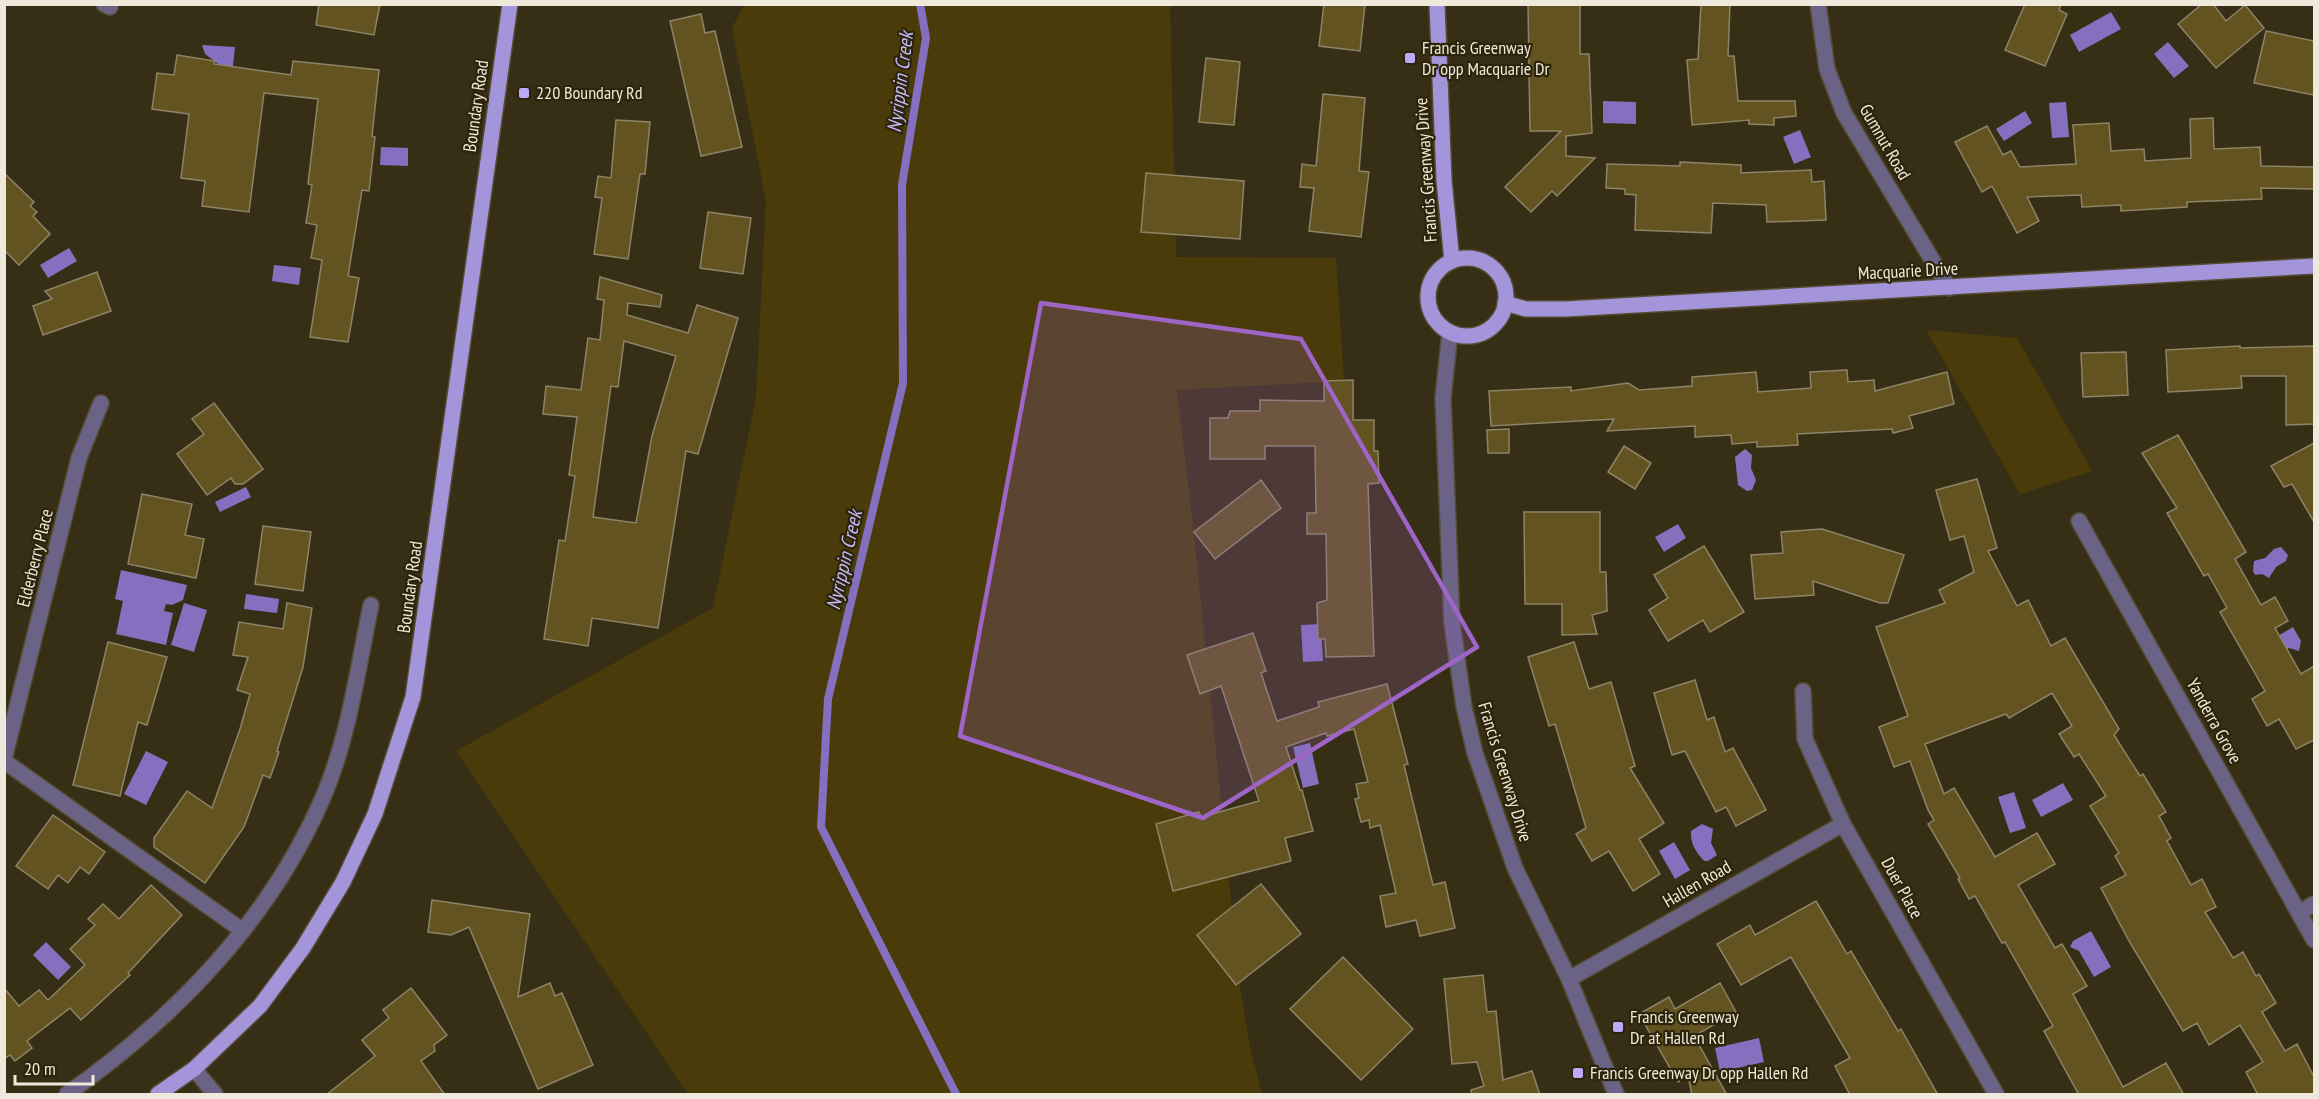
<svg xmlns="http://www.w3.org/2000/svg" width="2319" height="1099" font-family="'PT Sans Narrow',sans-serif">
	<style>
		.green { fill: #4a3c0a }
		.water { fill: #8470bf }
		.lines { fill: none; stroke-linecap: round; stroke-linejoin: round }
		.stream { stroke: #8470bf; stroke-width: 8 }
		.building { fill: #625320; stroke: #8d8468; stroke-width: 1.5; fill-rule: evenodd }
		.minor-casing { stroke: #544d35; stroke-width: 18 }
		.major-casing { stroke: #544d35; stroke-width: 18 }
		.minor { stroke: #6a6385; stroke-width: 15 }
		.major { stroke: #a494da; stroke-width: 15 }
		.marked { fill: #9e65c7; fill-opacity: 0.2; stroke: #9e65c7; stroke-width: 4.5; stroke-linejoin: round }
		.poi-dot { fill: #bbaaf6; stroke: #2d250b; stroke-width: 2 }
		.labels { text-anchor: middle; stroke-width: 4.5; stroke-linejoin: round; paint-order: stroke }
		.poi-label { font-size: 18px; fill: #eee9da; stroke: #2d250b; text-anchor: start }
		.street-label { font-size: 18px; fill: #eee9da; stroke: #2d250b }
		.water-label { font-size: 20px; font-style: italic; fill: #c6b9f8; stroke: #2d250b }
	</style>
	<rect width="100%" height="100%" fill="#372f15"/>
	<g class="green">
		<polygon points="744,5 1170,5 1176,257 1336,258 1344,381 1177,390 1194,532 1240,988 1250,1046 1262,1094 688,1094 456,751 713,608 756,398 766,201 732,28"/>
		<polygon points="1926,330 2017,338 2092,471 2020,494"/>
	</g>
	<g class="water">
		<polygon points="2111,12 2121,29 2079,52 2070,35"/>
		<polygon points="2168,42 2189,66 2174,78 2154,54"/>
		<polygon points="202,45 235,47 233,66 225,69 205,54"/>
		<polygon points="1603,101 1636,102 1636,124 1603,123"/>
		<polygon points="2066,102 2069,137 2052,138 2049,103"/>
		<polygon points="2025,111 2032,123 2004,141 1996,129"/>
		<polygon points="1800,130 1811,157 1794,164 1783,137"/>
		<polygon points="381,147 408,148 408,166 380,165"/>
		<polygon points="69,248 77,261 48,278 40,265"/>
		<polygon points="274,265 301,268 299,285 272,281"/>
		<polygon points="1745,449 1752,455 1751,468 1756,480 1752,490 1747,491 1738,485 1735,457"/>
		<polygon points="246,487 251,497 220,512 215,502"/>
		<polygon points="1678,524 1686,538 1664,552 1655,537"/>
		<polygon points="2281,547 2288,555 2286,561 2276,567 2269,578 2262,574 2255,575 2253,571 2254,561 2265,558 2274,549"/>
		<polygon points="121,570 187,585 183,600 172,605 166,604 164,611 173,613 166,645 116,634 123,601 115,599"/>
		<polygon points="246,594 279,599 277,613 244,609"/>
		<polygon points="184,603 207,610 194,652 171,645"/>
		<polygon points="1321,624 1323,661 1303,662 1301,625"/>
		<polygon points="2293,627 2301,641 2299,651 2289,648 2281,651 2263,645"/>
		<polygon points="1310,743 1319,784 1303,788 1293,747"/>
		<polygon points="146,751 168,762 146,805 124,794"/>
		<polygon points="2063,783 2073,800 2041,817 2032,800"/>
		<polygon points="2014,792 2026,828 2010,833 1998,797"/>
		<path d="M1702,824l11,5 -2,14 6,12 -9,6h-4c-8,-9 -14,-18 -13,-30z"/>
		<polygon points="1674,842 1690,870 1675,879 1659,851"/>
		<polygon points="2091,931 2111,967 2094,977 2079,951 2070,947 2073,941"/>
		<polygon points="46,942 71,967 58,980 33,955"/>
		<polygon points="1759,1038 1764,1062 1720,1072 1715,1048"/>
	</g>
	<g class="lines">
		<polyline class="stream" points="920,4 926,38 902,185 903,383 828,699 821,827 956,1094"/>
	</g>
	<g class="building">
		<polygon points="319,4 380,4 374,35 316,25"/>
		<polygon points="1324,4 1365,4 1360,51 1319,46"/>
		<polygon points="1528,4 1580,4 1580,54 1589,54 1592,133 1566,136 1566,156 1595,158 1557,196 1552,191 1531,212 1505,187 1561,131 1530,131"/>
		<polygon points="1701,4 1730,4 1728,56 1734,56 1738,101 1795,101 1796,116 1774,118 1774,125 1749,124 1749,120 1692,125 1687,60 1698,59"/>
		<polygon points="2025,4 2061,4 2059,10 2067,14 2045,66 2005,50"/>
		<polygon points="2202,4 2213,4 2226,21 2245,5 2264,28 2216,68 2178,24"/>
		<polygon points="701,14 705,33 715,31 742,147 701,156 670,21"/>
		<polygon points="2266,31 2314,41 2314,95 2254,83"/>
		<polygon points="177,55 215,61 214,64 291,75 293,61 379,70 372,136 375,137 369,191 362,190 348,276 359,278 348,342 310,337 322,260 311,258 317,225 306,223 312,185 308,184 318,99 264,93 249,212 202,206 205,181 181,178 189,114 152,109 157,73 174,75"/>
		<polygon points="1206,58 1240,62 1234,125 1199,122"/>
		<polygon points="1323,94 1365,98 1359,171 1369,172 1361,237 1309,231 1314,188 1300,187 1302,164 1316,166"/>
		<polygon points="2213,118 2214,149 2260,147 2261,166 2314,167 2314,189 2261,188 2262,199 2187,202 2187,207 2121,211 2121,205 2082,207 2081,195 2027,197 2039,221 2017,233 1992,186 1982,192 1955,142 1987,126 2003,155 2011,151 2020,167 2076,164 2073,125 2109,123 2111,151 2144,149 2145,161 2191,158 2190,119"/>
		<polygon points="616,120 650,122 645,174 640,174 628,259 594,254 602,198 595,197 598,176 611,178"/>
		<polygon points="1680,162 1741,165 1741,173 1811,170 1812,182 1824,181 1826,220 1767,222 1766,205 1713,203 1711,233 1635,230 1636,195 1625,194 1625,189 1606,188 1607,164 1680,166"/>
		<polygon points="4,173 34,202 30,206 37,212 33,216 50,234 19,265 4,250"/>
		<polygon points="1146,173 1244,181 1240,239 1141,232"/>
		<polygon points="708,212 751,218 743,274 700,268"/>
		<polygon points="97,272 111,311 43,335 33,306 52,299 45,291"/>
		<path d="M600,277l62,18 -2,12 -32,-4 -1,12 61,18 9,-28 41,13 -40,136 -12,-3 -28,177 -66,-10 -4,28 -44,-7 15,-99 6,1 10,-65 -6,-1 8,-58 -34,-3 3,-28 35,4 7,-52 12,2 4,-40 -7,-1zM624,341l52,15 -24,80 -16,87 -43,-6 18,-131 7,1z"/>
		<polygon points="2240,346 2240,348 2314,346 2314,424 2286,425 2286,376 2241,376 2242,388 2168,392 2166,350"/>
		<polygon points="2126,352 2128,395 2083,397 2081,353"/>
		<polygon points="1847,370 1848,382 1874,380 1875,391 1947,372 1954,404 1909,416 1913,428 1893,433 1892,429 1797,434 1798,445 1757,447 1757,442 1732,444 1731,435 1695,437 1695,426 1607,431 1614,419 1491,426 1489,391 1571,387 1571,391 1628,383 1639,390 1692,386 1692,377 1756,372 1758,392 1811,388 1810,372"/>
		<polygon points="1353,380 1353,420 1374,420 1374,451 1378,451 1379,483 1368,484 1374,656 1326,657 1325,639 1318,639 1317,603 1327,600 1326,534 1307,534 1307,513 1316,513 1315,446 1265,446 1265,459 1210,459 1210,418 1228,418 1230,411 1260,411 1260,400 1324,401 1324,381"/>
		<polygon points="214,403 263,469 243,484 235,484 231,478 207,495 177,454 204,434 192,419"/>
		<polygon points="1509,429 1509,453 1488,453 1487,430"/>
		<polygon points="2178,435 2246,552 2235,559 2261,605 2275,597 2288,621 2275,628 2301,674 2314,666 2314,740 2296,749 2279,719 2267,726 2252,699 2265,691 2220,612 2227,608 2208,574 2204,576 2167,513 2177,508 2142,453"/>
		<polygon points="2314,443 2314,522 2292,484 2284,487 2271,466"/>
		<polygon points="1624,446 1651,463 1635,489 1608,472"/>
		<polygon points="1977,479 1997,548 1988,551 2017,606 2028,600 2051,646 2065,638 2119,729 2114,735 2140,776 2143,774 2166,812 2159,816 2171,838 2167,841 2191,885 2202,879 2216,907 2205,912 2233,958 2243,952 2256,976 2259,974 2276,1003 2262,1012 2285,1051 2297,1044 2314,1077 2314,1095 2258,1095 2246,1072 2263,1062 2240,1025 2209,1045 2197,1023 2183,1031 2129,941 2101,888 2126,875 2115,856 2119,853 2090,806 2106,796 2079,754 2074,757 2059,734 2072,726 2052,693 2009,718 2006,714 1925,744 1944,794 1954,788 1995,857 2037,833 2055,864 2018,885 2055,948 2062,944 2087,986 2073,994 2123,1087 2166,1063 2184,1095 2079,1095 2044,1031 2053,1026 2005,942 2002,943 1975,896 1969,899 1958,879 1960,878 1928,824 1934,820 1928,810 1910,761 1894,767 1879,727 1908,716 1876,627 1945,603 1939,590 1974,572 1964,536 1950,540 1936,490"/>
		<polygon points="1261,480 1281,508 1215,559 1194,532"/>
		<polygon points="142,494 192,504 185,535 204,539 196,578 128,564"/>
		<polygon points="1524,512 1600,512 1600,572 1606,572 1607,611 1592,615 1597,634 1562,635 1562,604 1525,604"/>
		<polygon points="263,526 311,532 303,591 255,584"/>
		<polygon points="1822,529 1904,555 1888,603 1880,603 1813,581 1814,595 1755,599 1751,555 1783,553 1781,532"/>
		<polygon points="1704,546 1744,612 1710,632 1703,620 1668,641 1649,610 1668,598 1654,575"/>
		<polygon points="287,603 312,608 303,667 277,751 279,752 270,778 263,775 244,827 205,883 154,847 154,838 187,791 212,808 240,729 250,694 237,690 248,657 233,655 239,622 283,629"/>
		<polygon points="1253,633 1266,671 1261,673 1277,721 1319,707 1318,702 1387,684 1408,764 1404,765 1433,885 1445,882 1455,928 1420,936 1416,920 1386,927 1380,896 1396,893 1380,825 1370,828 1369,820 1361,822 1355,799 1359,798 1356,784 1368,782 1354,729 1327,736 1326,733 1286,747 1300,790 1302,790 1313,831 1285,838 1291,861 1173,891 1156,824 1199,812 1201,817 1259,801 1221,686 1200,694 1187,655"/>
		<polygon points="108,642 167,657 147,725 138,722 120,796 73,785"/>
		<polygon points="1574,642 1589,689 1611,682 1635,766 1630,768 1664,823 1639,839 1660,874 1633,891 1609,851 1592,861 1576,834 1586,828 1555,724 1549,726 1528,657"/>
		<polygon points="1695,680 1707,720 1714,717 1725,752 1733,748 1766,810 1736,826 1726,807 1716,812 1685,751 1672,755 1654,693"/>
		<polygon points="53,815 105,852 89,874 80,867 68,883 58,875 48,889 16,866"/>
		<polygon points="1261,884 1301,934 1236,985 1197,935"/>
		<polygon points="151,885 182,915 128,973 130,975 81,1020 70,1008 27,1041 32,1048 15,1061 10,1055 4,1059 4,988 19,1006 39,990 48,1000 85,965 70,949 95,925 88,919 103,904 119,919"/>
		<polygon points="432,900 530,914 518,997 550,983 555,996 562,993 593,1065 538,1089 469,927 451,935 428,932"/>
		<polygon points="1816,901 1847,954 1851,951 1898,1031 1901,1029 1938,1095 1850,1095 1835,1066 1850,1058 1791,957 1741,985 1717,944 1750,925 1755,935"/>
		<polygon points="1343,957 1413,1029 1361,1080 1290,1009"/>
		<polygon points="1483,975 1487,1012 1496,1011 1503,1080 1532,1071 1540,1095 1472,1095 1471,1090 1484,1086 1477,1062 1452,1064 1444,979"/>
		<polygon points="1720,983 1736,1012 1694,1036 1727,1095 1692,1095 1688,1076 1678,1082 1639,1014 1669,997 1675,1009"/>
		<polygon points="411,988 447,1035 434,1045 435,1051 421,1061 445,1095 326,1095 375,1056 362,1040 389,1018 383,1010"/>
	</g>
	<g class="lines">
		<defs>
			<g id="minor">
				<polyline points="104,4 110,7"/>
				<polyline points="1818,4 1827,69 1844,113 1949,288"/>
				<polyline points="1450,332 1443,398 1452,623 1464,707 1475,753 1515,868 1569,979 1616,1094"/>
				<polyline points="2079,521 2314,940"/>
				<polyline points="1803,691 1805,739 1843,824 1996,1094"/>
				<polyline points="4,759 79,458 101,403"/>
				<polyline points="4,761 243,931"/>
				<polyline points="2299,913 2314,904"/>
				<polyline points="1569,979 1843,824"/>
				<polyline points="194,1069 215,1094"/>
				<path d="M67,1094c108,-76 205,-176 257,-299 25,-59 34,-128 47,-190"/>
			</g>
			<g id="major">
				<polyline points="1437,4 1444,180 1452,261"/>
				<circle cx="1467" cy="297" r="39"/>
				<polyline points="1505,303 1526,309 1566,309 2314,266"/>
				<polyline points="158,1094 194,1069 260,1006 303,948 343,882 375,814 413,697 510,4"/>
			</g>
		</defs>
		<use href="#minor" class="minor-casing"/>
		<use href="#major" class="major-casing"/>
		<use href="#minor" class="minor"/>
		<use href="#major" class="major"/>
	</g>
	<path class="marked" d="M1041,303l260,36 176,308 -274,171 -243,-82z"/>
	<g class="poi-dot">
		<rect x="1404" y="52" width="12" height="12" rx="3"/>
		<rect x="518" y="87" width="12" height="12" rx="3"/>
		<rect x="1612" y="1021" width="12" height="12" rx="3"/>
		<rect x="1572" y="1067" width="12" height="12" rx="3"/>
	</g>
	<g class="labels">
		<g class="poi-label">
			<text x="1422" y="54">Francis Greenway<tspan x="1422" dy="21">Dr opp Macquarie Dr</tspan></text>
			<text x="536" y="99">220 Boundary Rd</text>
			<text x="1630" y="1023">Francis Greenway<tspan x="1630" dy="21">Dr at Hallen Rd</tspan></text>
			<text x="1590" y="1079">Francis Greenway Dr opp Hallen Rd</text>
		</g>
		<g class="street-label">
			<text transform="translate(476 106) rotate(-82)" y="6">Boundary Road</text>
			<text transform="translate(1885 142) rotate(60)" y="6">Gumnut Road</text>
			<text transform="translate(1426 170) rotate(-94)" y="6">Francis Greenway Drive</text>
			<text transform="translate(1908 271) rotate(-3)" y="6">Macquarie Drive</text>
			<text transform="translate(35 558) rotate(-76)" y="6">Elderberry Place</text>
			<text transform="translate(410 587) rotate(-82)" y="6">Boundary Road</text>
			<text transform="translate(2214 721) rotate(61)" y="6">Yanderra Grove</text>
			<text transform="translate(1505 772) rotate(73)" y="6">Francis Greenway Drive</text>
			<text transform="translate(1697 884) rotate(-30)" y="6">Hallen Road</text>
			<text transform="translate(1902 888) rotate(61)" y="6">Duer Place</text>
		</g>
		<g class="water-label">
			<text transform="translate(900 82) rotate(-83)" y="7">Nyrippin Creek</text>
			<text transform="translate(844 560) rotate(-77)" y="7">Nyrippin Creek</text>
		</g>
	</g>
	<rect width="2319" height="1099" fill="none" stroke="#eee9da" stroke-width="12"/>
	<path d="M15 1075v9h78v-9" fill="none" stroke="#eee9da" stroke-width="3"/>
	<text x="24" y="1075" font-size="18" fill="#eee9da" stroke="#2d250b" stroke-width="4.5" paint-order="stroke">20 m</text>
</svg>
